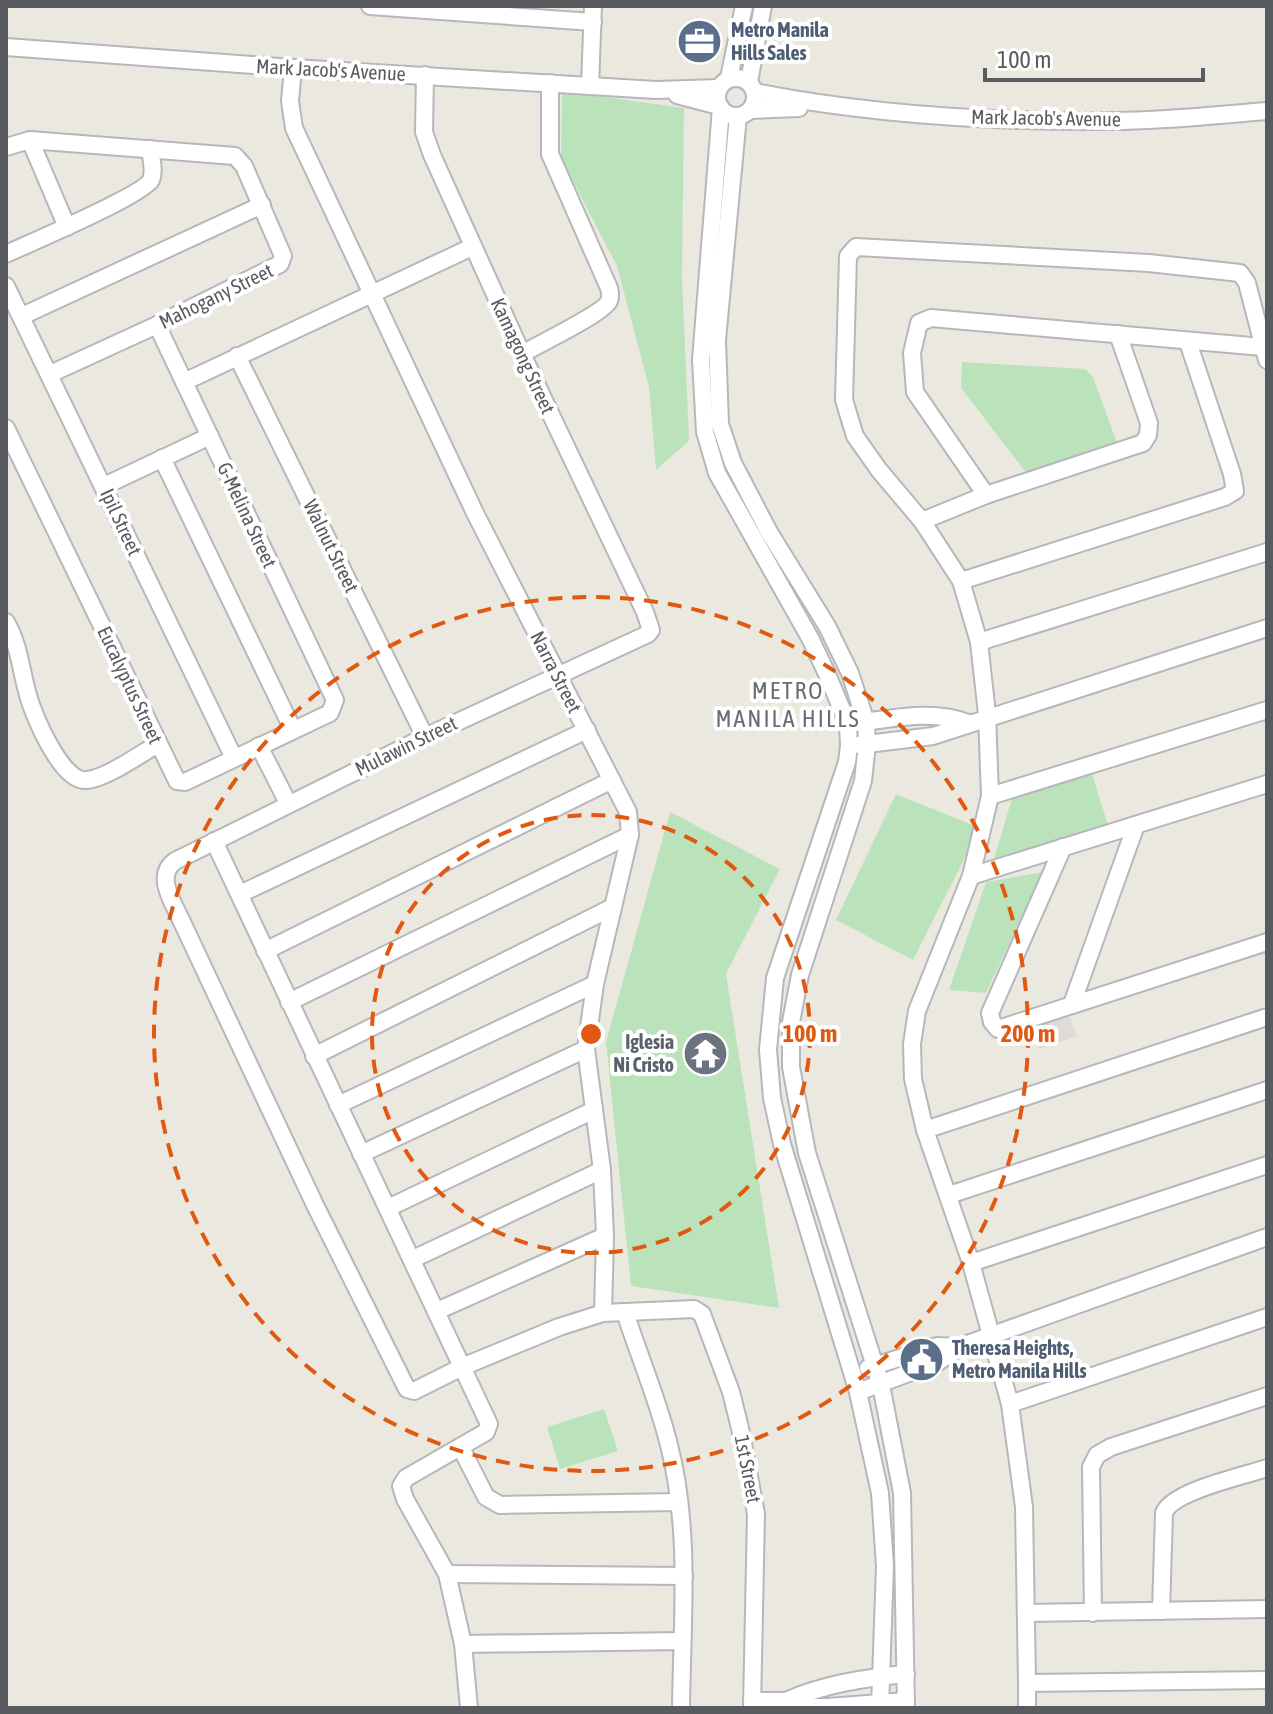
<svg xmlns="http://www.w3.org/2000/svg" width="1273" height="1714" font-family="'Asap Condensed',sans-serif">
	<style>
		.industrial { fill: #dfdcd7 }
		.green { fill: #bbe3bb }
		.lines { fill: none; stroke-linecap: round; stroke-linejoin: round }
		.minor-casing { stroke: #b5b7bc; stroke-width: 20 }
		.minor { stroke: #fff; stroke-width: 16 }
		.ring { fill: none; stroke: #e15910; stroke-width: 4; stroke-dasharray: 14 10 }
		.labels { text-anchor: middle; stroke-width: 8; stroke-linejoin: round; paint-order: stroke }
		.service-label { font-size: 20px; font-weight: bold; fill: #4e5e75; stroke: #fff; text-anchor: start }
		.street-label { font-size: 20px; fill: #585c60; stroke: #fff }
		.worship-label { font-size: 20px; font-weight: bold; fill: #5b616d; stroke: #fff; text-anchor: end }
		.quarter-label { font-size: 24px; letter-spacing: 2px; fill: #696e72; stroke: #fff }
		.centre { fill: #e15910; stroke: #fff; stroke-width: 4 }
		.ring-label { font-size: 24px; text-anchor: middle; font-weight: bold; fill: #e15910; stroke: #fff; stroke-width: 8; stroke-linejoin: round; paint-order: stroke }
	</style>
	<rect width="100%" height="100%" fill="#ebe9df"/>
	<polygon class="industrial" points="1068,1012 1077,1036 1039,1049 1031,1026"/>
	<g class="green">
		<polygon points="562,91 684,108 682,277 689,441 656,470 649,387 617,266 561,158"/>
		<polygon points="962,362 1085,369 1093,377 1117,443 1028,475 961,388"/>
		<polygon points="1092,774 1108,825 994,859 1012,798"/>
		<polygon points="896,794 980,828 913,960 836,920"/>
		<polygon points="670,812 780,869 726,974 779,1308 631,1286 606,1042"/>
		<polygon points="1043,872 986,993 949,990 986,882"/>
		<polygon points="604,1409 618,1451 560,1469 547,1427"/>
	</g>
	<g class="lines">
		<defs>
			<g id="minor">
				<polyline points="370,6 593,22"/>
				<polyline points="6,47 293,68 656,90 718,88"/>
				<polyline points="293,68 290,101 294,128 475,513 628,812 630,835 595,984 586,1049 602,1170 605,1236 603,1313"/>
				<path d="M425,75l-1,57 8,23 90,199 123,258 6,18 -3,4 -223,103 -250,124c-21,15 -1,43 7,61l133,283 92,184 7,2 48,-24 97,-40 44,-14 91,-4 8,5 29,78 9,36 16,86 -4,194"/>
				<circle cx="736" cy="97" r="19"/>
				<polyline points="729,78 744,6"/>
				<polyline points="749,82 763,6"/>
				<polyline points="590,86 593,6"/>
				<path d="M755,92c116,23 241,30 359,29 51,0 102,-6 153,-10"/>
				<polyline points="677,95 719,106"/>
				<polyline points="721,108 701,360 705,432 717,473 810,638 827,674 848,724 849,746 847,762 775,978 768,1050 772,1098 782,1144 858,1392 880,1493 885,1566 880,1708"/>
				<polyline points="750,110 799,108"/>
				<polyline points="738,116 717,340 720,424 733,463 769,532 827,626 850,673 866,722 867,744 863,781 800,975 791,1022 791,1067 807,1153 881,1385 902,1493 906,1708"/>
				<polyline points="30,140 67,227"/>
				<polyline points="6,147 30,140 235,156 244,166 283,256 280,264 157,325 50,374"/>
				<path d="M6,254c22,-10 137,-59 145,-74 4,-9 0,-22 -1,-31"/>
				<polyline points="6,286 234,758"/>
				<polyline points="22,316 262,205"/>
				<path d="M522,354c15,-9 82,-41 87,-53 2,-4 1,-9 0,-13l-59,-134v-71"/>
				<polyline points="237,356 425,737"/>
				<polyline points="184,382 472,247"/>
				<polyline points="6,428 177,781 185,782 330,713 335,700 157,325"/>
				<polyline points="162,458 293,730"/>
				<polyline points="104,486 210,436"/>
				<polyline points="986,495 915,392 912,353 919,323 931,318 1263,347"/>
				<polyline points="922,521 986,495 1143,443 1148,435 1149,423 1118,334"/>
				<polyline points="961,581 1225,497 1235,491 1232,474 1188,342"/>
				<path d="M6,622c16,27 15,59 27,88 7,18 31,73 54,70 20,-2 53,-26 71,-36"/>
				<polyline points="979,642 1267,552"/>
				<path d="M855,723c37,-4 78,-14 113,0"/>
				<polyline points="859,745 933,736 1267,628"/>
				<polyline points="259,746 288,803"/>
				<polyline points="990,796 1267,710"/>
				<polyline points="214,841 489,1424 486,1432 406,1478 401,1486 405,1499 447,1574 463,1644 469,1708"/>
				<polyline points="1063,847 990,1013 992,1022 998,1029 1267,942"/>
				<polyline points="971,876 1267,784"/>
				<polyline points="240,894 587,730"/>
				<polyline points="265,951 612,780"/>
				<polyline points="289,1002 630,835"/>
				<polyline points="1072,1004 1136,825"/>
				<polyline points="314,1056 613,907"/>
				<polyline points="338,1105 595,984"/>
				<polyline points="925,1130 1267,1017"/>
				<polyline points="361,1154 586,1049"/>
				<polyline points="949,1195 1267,1090"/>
				<polyline points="388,1208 594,1110"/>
				<polyline points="413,1259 602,1170"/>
				<polyline points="971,1263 1267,1165"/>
				<polyline points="437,1311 605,1236"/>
				<path d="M625,1312c14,44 33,88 44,133 22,85 13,177 12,263"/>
				<polyline points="868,1368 937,1346 959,1347"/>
				<polyline points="858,1392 938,1362 959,1347 1267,1237"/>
				<polyline points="1010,1404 1267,1317"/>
				<polyline points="461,1448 486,1497 500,1505 678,1502"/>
				<polyline points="447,1574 684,1576"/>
				<path d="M1161,1611l3,-98c8,-22 80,-37 103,-45"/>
				<polyline points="1027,1613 1267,1609"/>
				<polyline points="1093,1613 1091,1467 1097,1455 1111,1447 1267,1396"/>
				<polyline points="463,1644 682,1641"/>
				<polyline points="1027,1683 1024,1507 1010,1404 971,1263 925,1130 913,1079 912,1044 917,1011 971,876 990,796 987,714 979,642 961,581 922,521 879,470 855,436 844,400 848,256 856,247 1149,263 1240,273 1247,283 1267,360"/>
				<polyline points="752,1701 786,1701 807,1707 828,1707 906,1701"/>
				<path d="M786,1701c38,-17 78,-23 120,-27"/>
				<polyline points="1027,1708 1027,1683 1267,1680"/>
			</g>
		</defs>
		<use href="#minor" class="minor-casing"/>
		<use href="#minor" class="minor"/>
	</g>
	<g class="ring">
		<circle cx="591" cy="1034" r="219"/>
		<circle cx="591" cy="1034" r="437"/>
	</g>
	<defs>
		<symbol id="office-disc" viewBox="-11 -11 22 22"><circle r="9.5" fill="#5c6f8a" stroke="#fff"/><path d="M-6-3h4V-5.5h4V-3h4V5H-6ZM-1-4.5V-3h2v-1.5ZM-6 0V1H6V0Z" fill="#fff"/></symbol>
		<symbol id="temple-disc" viewBox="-11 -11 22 22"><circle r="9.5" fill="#6b7280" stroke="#fff"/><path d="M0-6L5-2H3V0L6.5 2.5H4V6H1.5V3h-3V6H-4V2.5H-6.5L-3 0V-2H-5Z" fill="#fff"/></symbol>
		<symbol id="civic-disc" viewBox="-11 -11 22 22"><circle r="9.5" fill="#5c6f8a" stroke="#fff"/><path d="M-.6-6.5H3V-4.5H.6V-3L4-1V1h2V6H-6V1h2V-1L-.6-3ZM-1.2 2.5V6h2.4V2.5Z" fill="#fff"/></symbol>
	</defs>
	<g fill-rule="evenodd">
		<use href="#office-disc" x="674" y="16" width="51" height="51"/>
		<use href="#temple-disc" x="680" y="1028" width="51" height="51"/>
		<use href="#civic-disc" x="896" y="1334" width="51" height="51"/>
	</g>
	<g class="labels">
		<g class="service-label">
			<text x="731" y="37">Metro Manila<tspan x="731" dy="23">Hills Sales</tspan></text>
			<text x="952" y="1355">Theresa Heights,<tspan x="952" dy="23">Metro Manila Hills</tspan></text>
		</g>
		<g class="street-label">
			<text transform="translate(331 70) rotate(3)" y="7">Mark Jacob's Avenue</text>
			<text transform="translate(1046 118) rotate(1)" y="7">Mark Jacob's Avenue</text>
			<text transform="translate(216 296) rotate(-26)" y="7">Mahogany Street</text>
			<text transform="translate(523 356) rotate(65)" y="7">Kamagong Street</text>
			<text transform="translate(247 515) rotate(65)" y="7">G-Melina Street</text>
			<text transform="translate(121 522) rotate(65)" y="7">Ipil Street</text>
			<text transform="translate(331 546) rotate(64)" y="7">Walnut Street</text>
			<text transform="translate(556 672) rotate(63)" y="7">Narra Street</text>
			<text transform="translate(130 685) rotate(65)" y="7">Eucalyptus Street</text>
			<text transform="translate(406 746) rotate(-26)" y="7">Mulawin Street</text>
			<text transform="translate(748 1469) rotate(79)" y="7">1st Street</text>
		</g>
		<g class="worship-label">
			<text x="674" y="1049">Iglesia<tspan x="674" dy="23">Ni Cristo</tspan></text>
		</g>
		<g class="quarter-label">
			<text x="788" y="699">METRO<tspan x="788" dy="28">MANILA HILLS</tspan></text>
		</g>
	</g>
	<circle cx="591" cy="1034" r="12" class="centre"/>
	<g class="ring-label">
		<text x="810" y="1042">100 m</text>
		<text x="1028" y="1042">200 m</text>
	</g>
	<rect width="1273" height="1714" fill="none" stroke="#585c60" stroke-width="16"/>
	<path d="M985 68v12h218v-12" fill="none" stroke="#585c60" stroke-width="4"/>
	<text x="997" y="68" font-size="24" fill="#585c60" stroke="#ffffff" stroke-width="6" paint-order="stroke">100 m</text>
</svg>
